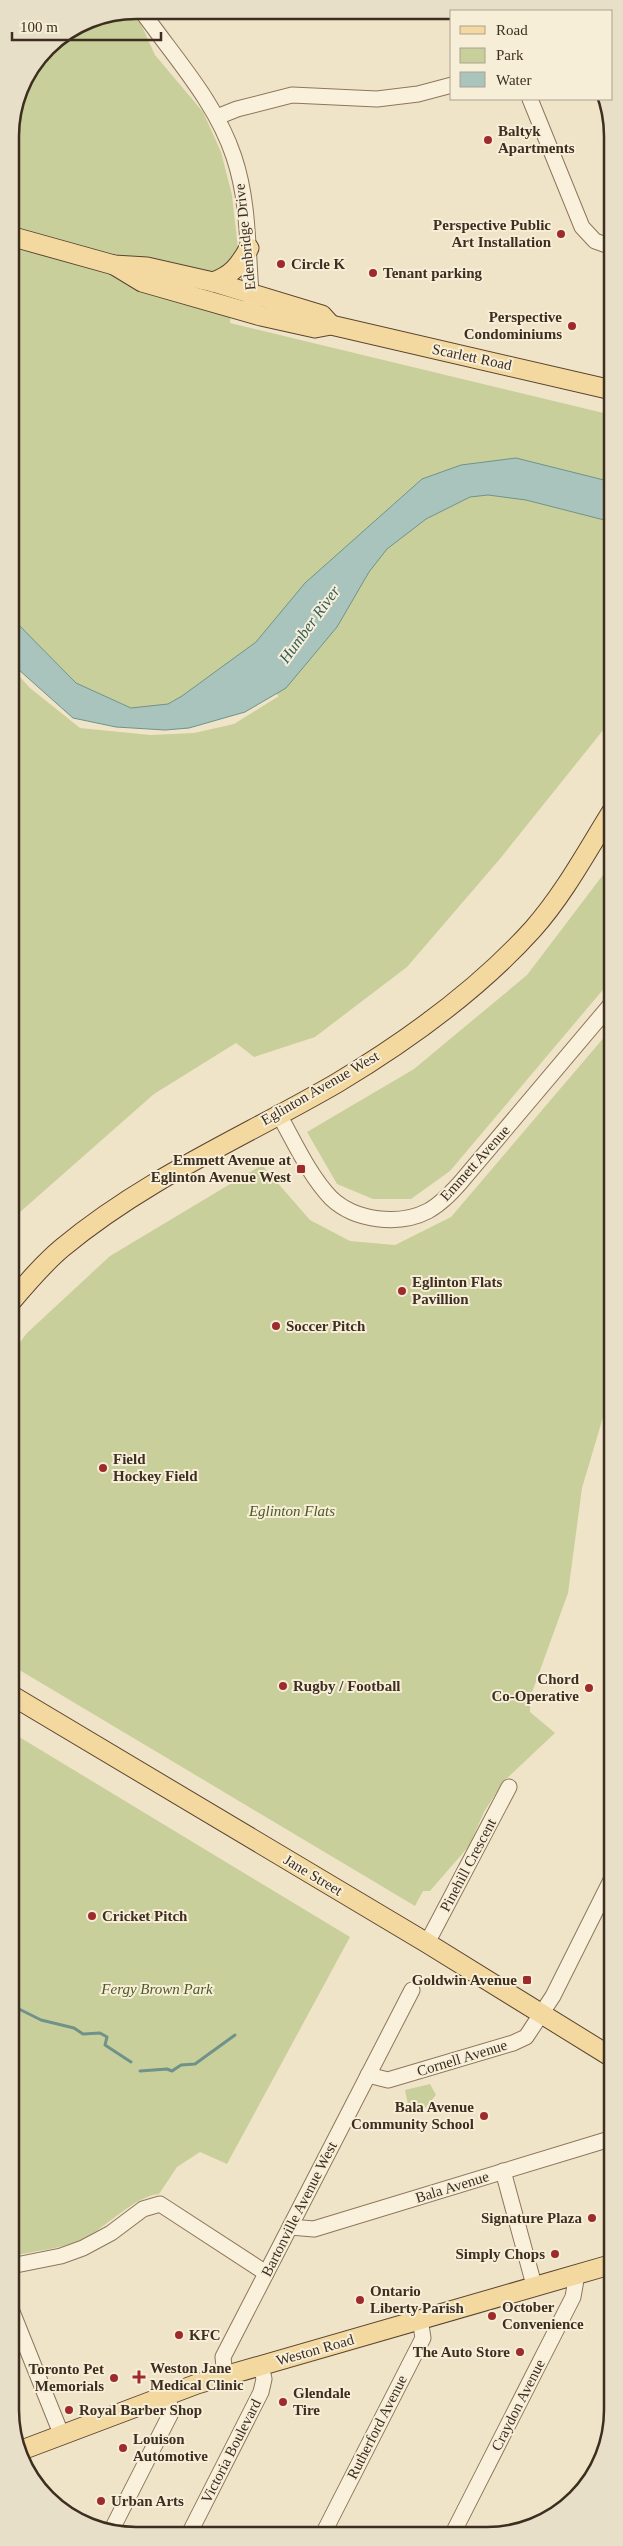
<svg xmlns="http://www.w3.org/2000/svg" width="623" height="2546" font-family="Georgia,serif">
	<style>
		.green { fill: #c9cf9b }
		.water { fill: #a9c4bc; stroke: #6f938a }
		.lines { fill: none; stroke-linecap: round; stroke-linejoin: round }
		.stream { stroke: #6f938a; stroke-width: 3 }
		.minor-casing { stroke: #8d765c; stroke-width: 17 }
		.major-casing { stroke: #5b4430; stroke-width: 21 }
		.minor { stroke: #faf1dc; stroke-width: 15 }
		.major { stroke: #f3d9a0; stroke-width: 19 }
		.poi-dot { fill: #9e2a2b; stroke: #f7eed8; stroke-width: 2 }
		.labels { text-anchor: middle; stroke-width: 4; stroke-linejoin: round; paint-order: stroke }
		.poi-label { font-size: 15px; font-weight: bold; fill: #3d2e20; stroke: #f7eed8; text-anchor: start }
		.street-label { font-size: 15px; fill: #3d2e20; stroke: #f7eed8 }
		.park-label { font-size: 15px; font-style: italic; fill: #4d5a26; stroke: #f7eed8 }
		.water-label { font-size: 16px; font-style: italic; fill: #2f5d5a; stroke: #f7eed8 }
		.rim { fill: none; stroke: #3d2e20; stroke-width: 2.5 }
	</style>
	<rect width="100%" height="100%" fill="#f0e4c8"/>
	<g class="green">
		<polygon points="132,11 140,22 155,55 203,112 221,152 232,195 238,249 230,323 612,415 612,719 499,860 407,967 315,1037 254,1057 236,1043 154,1094 11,1220 10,666 30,688 80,728 151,735 194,733 234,724 279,696 236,667 168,707 131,708 76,683 10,616 10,128 20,87 47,47 88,19"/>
		<polygon points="612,863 612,979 450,1171 411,1199 373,1199 337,1184 307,1132 414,1069 527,975"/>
		<polygon points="612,1028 612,1387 582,1488 568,1593 530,1698 530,1712 555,1733 503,1782 484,1812 469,1846 430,1891 423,1891 415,1906 11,1665 11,1354 27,1333 110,1256 262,1165 310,1220 350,1241 395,1245 451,1217"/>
		<path d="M11,1732l339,205 -123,227 -27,-12 -23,15 -18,27c-26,3 -52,33 -76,45 -22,10 -48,12 -72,17z"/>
		<polygon points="430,2084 436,2095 420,2114 409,2109 405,2090"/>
	</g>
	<polygon class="water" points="516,458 612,482 612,522 526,500 488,495 470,497 426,519 387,549 369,572 337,627 286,688 245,712 189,728 165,730 116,727 73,718 10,662 10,616 76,683 131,708 168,704 182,696 256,642 305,583 422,479 461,465"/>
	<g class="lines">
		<g class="stream">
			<polyline points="11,2005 41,2020 74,2028 83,2034 100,2033 107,2037 105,2045 131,2062"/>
			<polyline points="140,2071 167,2069 172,2071 181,2065 195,2064 235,2035"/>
		</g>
		<defs>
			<g id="minor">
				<path d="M141,10c33,47 75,92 93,147 16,48 13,98 18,147"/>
				<polyline points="530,99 582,227 595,241 612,247"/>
				<polyline points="217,117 237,109 292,95 377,99 418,94 452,85"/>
				<path d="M278,1113c16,28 31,62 53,85 24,23 68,28 97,13 13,-7 23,-18 32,-28l152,-180"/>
				<polyline points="427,1943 509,1787"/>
				<polyline points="368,2075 388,2080 513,2043 526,2037 553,1996 613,1876"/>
				<polyline points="503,2171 534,2285"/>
				<polyline points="290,2227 314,2229 613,2138"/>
				<polyline points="11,2266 61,2256 83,2248 111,2233 143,2209 160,2204 266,2273"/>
				<polyline points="11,2309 62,2436"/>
				<polyline points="225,2376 223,2357 412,1990"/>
				<polyline points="110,2533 171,2413 168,2395"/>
				<polyline points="189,2534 261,2392 264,2379 261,2365"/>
				<polyline points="323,2534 423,2338 420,2319"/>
				<polyline points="452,2535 573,2297 577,2274"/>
			</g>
			<g id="major">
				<polyline points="10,236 114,265 147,267 213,282 322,315 331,325"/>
				<polyline points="114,265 142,282 261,316 315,328 331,325 612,390"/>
				<path d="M213,282c19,-7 26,-16 36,-34"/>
				<path d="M11,1302c16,-19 32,-38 51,-54 84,-70 182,-111 275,-165 70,-42 141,-93 196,-154 31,-35 54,-78 79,-118"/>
				<polyline points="11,1695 427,1943 613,2058"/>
				<polyline points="22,2450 197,2384 613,2264"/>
			</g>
		</defs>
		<use href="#minor" class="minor-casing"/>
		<use href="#major" class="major-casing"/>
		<use href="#minor" class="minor"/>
		<use href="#major" class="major"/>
	</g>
	<g class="poi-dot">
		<circle cx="488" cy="140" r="5"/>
		<circle cx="561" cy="234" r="5"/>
		<circle cx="281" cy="264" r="5"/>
		<circle cx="373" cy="273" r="5"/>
		<circle cx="572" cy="326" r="5"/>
		<rect x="296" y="1164" width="10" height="10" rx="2.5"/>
		<circle cx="402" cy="1291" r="5"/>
		<circle cx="276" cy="1326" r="5"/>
		<circle cx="103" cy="1468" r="5"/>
		<circle cx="283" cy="1686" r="5"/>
		<circle cx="589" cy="1688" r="5"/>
		<circle cx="92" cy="1916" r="5"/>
		<rect x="522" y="1975" width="10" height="10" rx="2.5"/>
		<circle cx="484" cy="2116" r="5"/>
		<circle cx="592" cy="2218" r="5"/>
		<circle cx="555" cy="2254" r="5"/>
		<circle cx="360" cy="2300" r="5"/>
		<circle cx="492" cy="2316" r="5"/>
		<circle cx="179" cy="2335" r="5"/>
		<circle cx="520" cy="2352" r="5"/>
		<path d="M136.5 2369.5h5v5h5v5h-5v5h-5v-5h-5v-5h5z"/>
		<circle cx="114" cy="2378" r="5"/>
		<circle cx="283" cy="2402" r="5"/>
		<circle cx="69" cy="2410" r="5"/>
		<circle cx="123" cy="2448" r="5"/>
		<circle cx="101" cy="2501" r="5"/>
	</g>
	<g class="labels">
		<g class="poi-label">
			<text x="498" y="136">Baltyk<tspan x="498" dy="17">Apartments</tspan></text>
			<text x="551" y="230" text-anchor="end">Perspective Public<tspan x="551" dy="17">Art Installation</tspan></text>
			<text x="291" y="269">Circle K</text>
			<text x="383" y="278">Tenant parking</text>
			<text x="562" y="322" text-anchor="end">Perspective<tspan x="562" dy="17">Condominiums</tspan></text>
			<text x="291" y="1165" text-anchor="end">Emmett Avenue at<tspan x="291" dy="17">Eglinton Avenue West</tspan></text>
			<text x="412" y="1287">Eglinton Flats<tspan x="412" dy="17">Pavillion</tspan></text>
			<text x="286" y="1331">Soccer Pitch</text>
			<text x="113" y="1464">Field<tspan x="113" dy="17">Hockey Field</tspan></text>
			<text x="579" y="1684" text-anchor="end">Chord<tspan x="579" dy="17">Co-Operative</tspan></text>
			<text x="293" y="1691">Rugby / Football</text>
			<text x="102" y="1921">Cricket Pitch</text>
			<text x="517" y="1985" text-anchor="end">Goldwin Avenue</text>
			<text x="474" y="2112" text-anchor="end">Bala Avenue<tspan x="474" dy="17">Community School</tspan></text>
			<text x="582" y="2223" text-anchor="end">Signature Plaza</text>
			<text x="545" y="2259" text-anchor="end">Simply Chops</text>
			<text x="370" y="2296">Ontario<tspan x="370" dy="17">Liberty Parish</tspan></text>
			<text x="502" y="2312">October<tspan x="502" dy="17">Convenience</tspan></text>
			<text x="189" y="2340">KFC</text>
			<text x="510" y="2357" text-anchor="end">The Auto Store</text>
			<text x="150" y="2373">Weston Jane<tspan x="150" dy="17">Medical Clinic</tspan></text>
			<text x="104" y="2374" text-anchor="end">Toronto Pet<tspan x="104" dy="17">Memorials</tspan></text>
			<text x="293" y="2398">Glendale<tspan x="293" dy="17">Tire</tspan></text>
			<text x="79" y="2415">Royal Barber Shop</text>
			<text x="133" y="2444">Louison<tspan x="133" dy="17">Automotive</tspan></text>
			<text x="111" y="2506">Urban Arts</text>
		</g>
		<g class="street-label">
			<text transform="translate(245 237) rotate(-96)" y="5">Edenbridge Drive</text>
			<text transform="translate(472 357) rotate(12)" y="5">Scarlett Road</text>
			<text transform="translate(320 1088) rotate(-30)" y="5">Eglinton Avenue West</text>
			<text transform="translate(475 1163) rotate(-48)" y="5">Emmett Avenue</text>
			<text transform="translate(468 1865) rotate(-62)" y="5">Pinehill Crescent</text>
			<text transform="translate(313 1875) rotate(31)" y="5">Jane Street</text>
			<text transform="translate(462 2058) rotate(-17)" y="5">Cornell Avenue</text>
			<text transform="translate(452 2187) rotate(-17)" y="5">Bala Avenue</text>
			<text transform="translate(299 2209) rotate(-63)" y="5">Bartonville Avenue West</text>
			<text transform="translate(315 2350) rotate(-16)" y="5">Weston Road</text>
			<text transform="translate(518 2405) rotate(-63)" y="5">Craydon Avenue</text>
			<text transform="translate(377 2427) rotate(-63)" y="5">Rutherford Avenue</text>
			<text transform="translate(231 2451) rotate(-63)" y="5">Victoria Boulevard</text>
		</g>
		<g class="park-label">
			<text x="292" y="1516">Eglinton Flats</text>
			<text x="157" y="1994">Fergy Brown Park</text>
		</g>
		<g class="water-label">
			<text transform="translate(309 624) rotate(-54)" y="6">Humber River</text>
		</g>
	</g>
	<path d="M0 0H623V2546H0ZM136 19H487A117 117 0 0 1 604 136V2410A117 117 0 0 1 487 2527H136A117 117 0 0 1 19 2410V136A117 117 0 0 1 136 19Z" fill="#e8dfc9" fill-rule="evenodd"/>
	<path class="rim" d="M136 19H487A117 117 0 0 1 604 136V2410A117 117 0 0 1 487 2527H136A117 117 0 0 1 19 2410V136A117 117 0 0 1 136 19Z"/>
	<rect x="450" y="10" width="162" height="90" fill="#f7eed8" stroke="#ada18e"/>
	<rect x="460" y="26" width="25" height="8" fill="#f3d9a0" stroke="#ada18e"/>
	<text x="496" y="35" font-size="15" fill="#3d2e20">Road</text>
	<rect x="460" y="48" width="25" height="15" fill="#c9cf9b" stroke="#ada18e"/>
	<text x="496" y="60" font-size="15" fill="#3d2e20">Park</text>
	<rect x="460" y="72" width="25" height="15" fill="#a9c4bc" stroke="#ada18e"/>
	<text x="496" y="85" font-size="15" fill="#3d2e20">Water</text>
	<path d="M12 32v8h149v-8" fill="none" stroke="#3d2e20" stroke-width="2.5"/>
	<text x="20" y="32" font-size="15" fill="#3d2e20" stroke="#f7eed8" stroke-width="4" paint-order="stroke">100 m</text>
</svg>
